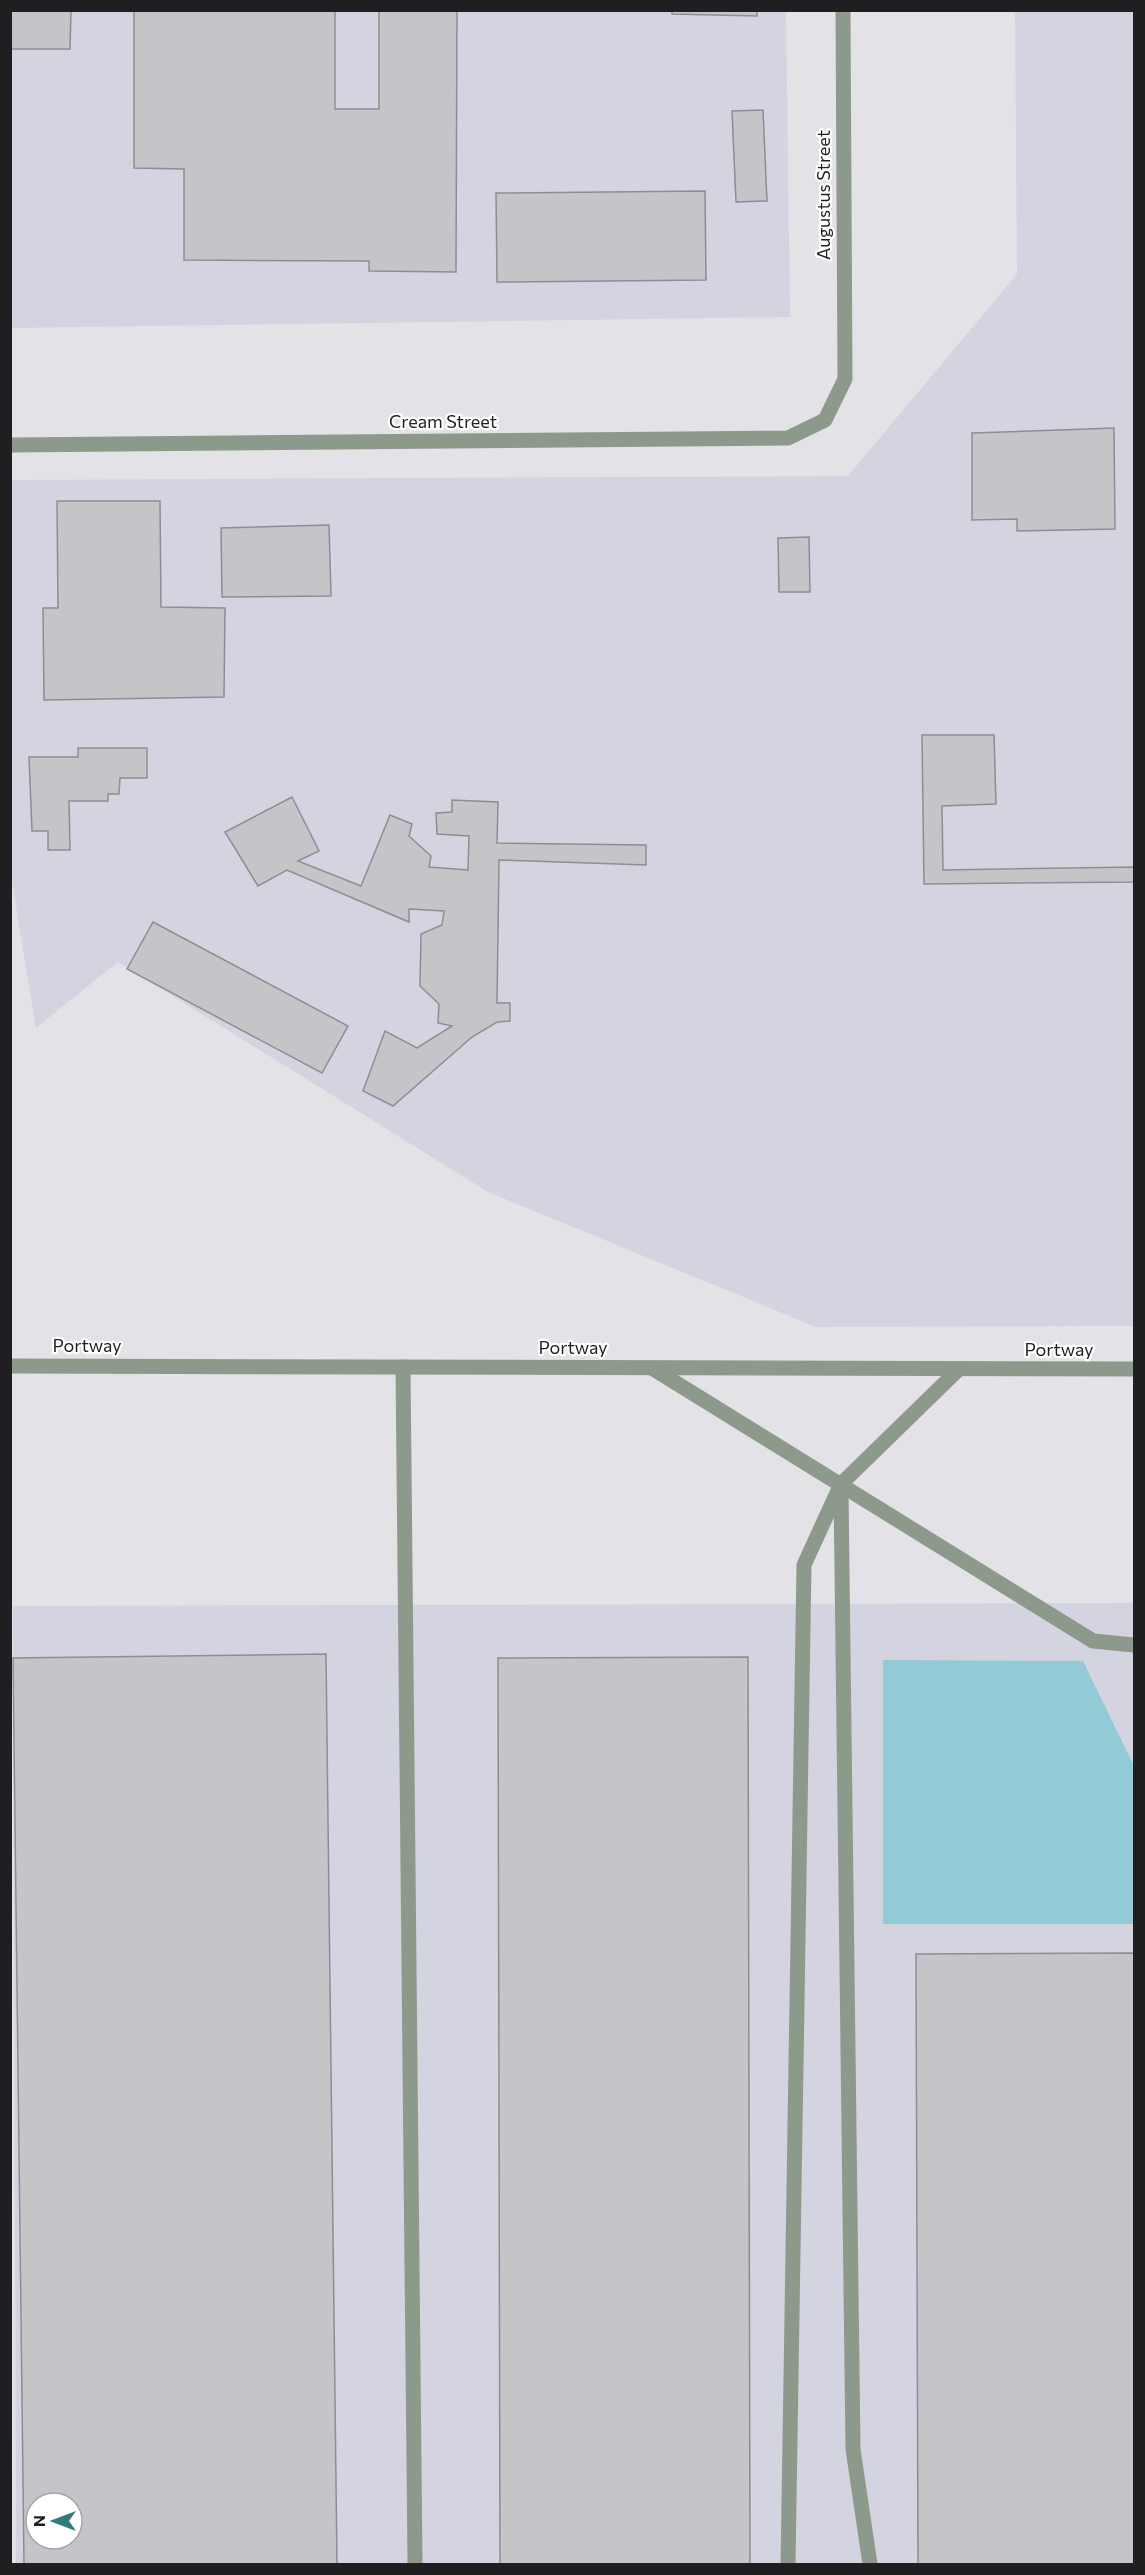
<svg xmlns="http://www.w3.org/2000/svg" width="1145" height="2575" font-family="Commissioner,sans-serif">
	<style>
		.built { fill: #d4d4e1; fill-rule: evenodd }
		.water { fill: #92cad5 }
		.building { fill: #c4c4c9; stroke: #8d8d92; stroke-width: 1.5; fill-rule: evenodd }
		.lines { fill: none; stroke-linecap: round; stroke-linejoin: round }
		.service { stroke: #8d9a8b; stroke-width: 15 }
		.minor { stroke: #8d9a8b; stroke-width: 15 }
		.tertiary { stroke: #8d9a8b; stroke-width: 15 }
		.labels { text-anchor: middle; stroke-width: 4.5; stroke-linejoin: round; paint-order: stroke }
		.street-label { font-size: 18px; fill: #1f1f21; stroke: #fff }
	</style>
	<rect width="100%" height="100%" fill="#e2e2e7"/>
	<g class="built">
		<polygon points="10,11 786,11 790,317 11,328"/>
		<polygon points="1015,11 1134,11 1134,1326 816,1327 488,1192 118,962 36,1028 11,876 11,480 848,476 1017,274"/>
		<path d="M1134,1603v961h-1118l-3,-958zM36,2503h36v36h-36z"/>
	</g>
	<polygon class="water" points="883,1660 1083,1661 1134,1766 1134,1924 883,1924"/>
	<g class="building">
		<polygon points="10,10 71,10 70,49 10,49"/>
		<polygon points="134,10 335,10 335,109 379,109 379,10 457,10 456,272 369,271 369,261 184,260 184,169 134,168"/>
		<polygon points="672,10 757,10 757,16 672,14"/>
		<polygon points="763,110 767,201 736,202 732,111"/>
		<polygon points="705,191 706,280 497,282 496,193"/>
		<polygon points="1114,428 1115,529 1017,531 1017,519 972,520 972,433"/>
		<polygon points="57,501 160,501 161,607 225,608 224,697 44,700 43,608 58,608"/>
		<polygon points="329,525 331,596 222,597 221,528"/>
		<polygon points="809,537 810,592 779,592 778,538"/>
		<polygon points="922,735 994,735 996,804 942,806 943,870 1134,867 1134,882 924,884"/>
		<polygon points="78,748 147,748 147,778 120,778 119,794 108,794 108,801 69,801 70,850 48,850 48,831 32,831 29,757 78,757"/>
		<polygon points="292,797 319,851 298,861 361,886 390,815 412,824 409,836 431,856 429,867 468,870 469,836 437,834 436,813 452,812 452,800 498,802 497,843 646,845 646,865 499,860 497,1003 510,1003 510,1021 497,1022 472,1037 393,1106 363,1091 385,1031 417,1048 452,1026 438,1023 439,1004 420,986 421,934 442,925 444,911 409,909 409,922 287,870 258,886 225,832"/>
		<polygon points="153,922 348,1026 322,1073 127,969"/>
		<path d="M326,1654l11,910h-313l-11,-906zM36,2503h36v36h-36z"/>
		<polygon points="748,1657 750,2564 500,2564 498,1658"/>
		<polygon points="1134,1953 1134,2564 918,2564 916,1954"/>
	</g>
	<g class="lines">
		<g class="service">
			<polyline points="403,1367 415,2564"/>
			<polyline points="652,1368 1093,1641 1134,1645"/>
			<polyline points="841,1490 853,2449 870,2564"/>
			<polyline points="788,2564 804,1565 841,1484 959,1369"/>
		</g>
		<polyline class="minor" points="10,445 788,438 825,420 845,379 843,10"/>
		<polyline class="tertiary" points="10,1366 1134,1369"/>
	</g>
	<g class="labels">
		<g class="street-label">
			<text transform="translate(824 195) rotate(-90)" y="6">Augustus Street</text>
			<text x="443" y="428">Cream Street</text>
			<text x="87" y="1352">Portway</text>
			<text x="573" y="1354">Portway</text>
			<text x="1059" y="1356">Portway</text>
		</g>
	</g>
	<rect width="1145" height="2575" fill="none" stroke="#1f1f21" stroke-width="24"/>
	<g transform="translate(54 2521) rotate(270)"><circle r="28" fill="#ffffff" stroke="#a5a5a6" stroke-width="1.5"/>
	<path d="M0-4.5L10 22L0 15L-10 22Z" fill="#327b7c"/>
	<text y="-9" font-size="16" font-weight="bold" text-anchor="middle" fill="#1f1f21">N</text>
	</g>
</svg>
